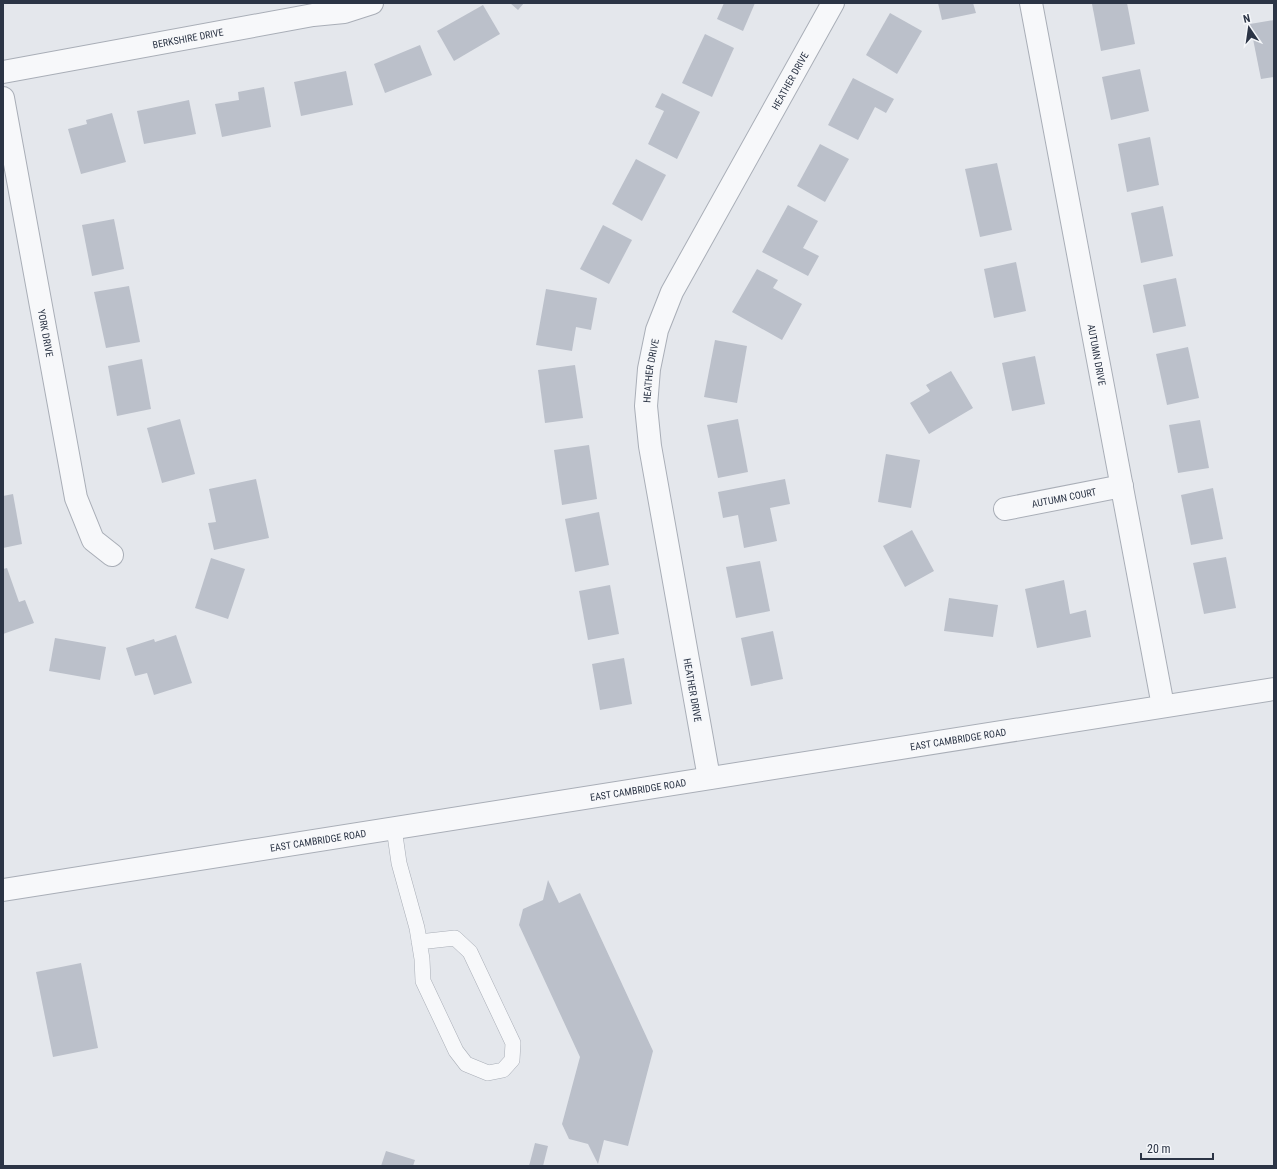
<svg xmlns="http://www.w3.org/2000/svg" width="1277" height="1169" font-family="'Roboto Condensed',sans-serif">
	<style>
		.building { fill: #bbc0ca }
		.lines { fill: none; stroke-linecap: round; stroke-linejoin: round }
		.service-casing { stroke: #a9aeb7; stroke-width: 16 }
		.minor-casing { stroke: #a9aeb7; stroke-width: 24 }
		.tertiary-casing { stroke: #a9aeb7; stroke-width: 24 }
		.service { stroke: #f7f8fa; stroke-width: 15 }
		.minor { stroke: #f7f8fa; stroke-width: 22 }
		.tertiary { stroke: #f7f8fa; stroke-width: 22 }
		.labels { text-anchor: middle; stroke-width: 3; stroke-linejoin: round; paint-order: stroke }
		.street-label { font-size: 10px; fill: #2b3445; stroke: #f4f6f9 }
	</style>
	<rect width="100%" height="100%" fill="#e4e7ec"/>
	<g class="building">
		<polygon points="510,3 524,3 518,10"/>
		<polygon points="724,3 755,3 743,31 717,19"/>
		<polygon points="938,3 973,3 976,13 942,20"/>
		<polygon points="1099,3 1127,3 1135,44 1101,51 1092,4"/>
		<polygon points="483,5 500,34 454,61 437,31"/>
		<polygon points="890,13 922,31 897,74 866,55"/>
		<polygon points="1274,20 1274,77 1261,79 1250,24"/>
		<polygon points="705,34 734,48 712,97 682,83"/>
		<polygon points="420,45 432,75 385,93 374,64"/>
		<polygon points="1140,69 1149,111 1111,120 1102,77"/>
		<polygon points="346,71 353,105 301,116 294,82"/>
		<polygon points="853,78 894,99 886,113 875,107 858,140 828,125"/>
		<polygon points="264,87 271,127 222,137 215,104 239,100 238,92"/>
		<polygon points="662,93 700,112 677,159 648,144 664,111 655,107"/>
		<polygon points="189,100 196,134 144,144 137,111"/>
		<polygon points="112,113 126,162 81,174 68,129 87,124 86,120"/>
		<polygon points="1150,137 1159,185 1127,192 1118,144"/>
		<polygon points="820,144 849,159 825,202 797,186"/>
		<polygon points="636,159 666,175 642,221 612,204"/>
		<polygon points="997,163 1012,230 980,237 965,169"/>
		<polygon points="788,205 818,221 803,248 819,256 808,276 762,252"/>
		<polygon points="1163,206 1173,256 1141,263 1131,213"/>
		<polygon points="114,219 124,269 92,276 82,225"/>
		<polygon points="603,225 632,240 609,284 580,269"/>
		<polygon points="1016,262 1026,311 994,318 984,269"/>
		<polygon points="757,269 778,280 773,288 802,304 782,340 732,312"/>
		<polygon points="1176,278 1186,326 1153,333 1143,285"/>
		<polygon points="129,286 140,342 106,348 94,292"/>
		<polygon points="546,289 597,298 591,330 576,327 572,351 536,345"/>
		<polygon points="715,340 747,346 737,403 704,397"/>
		<polygon points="1188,347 1199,398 1167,405 1156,354"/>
		<polygon points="1035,356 1045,404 1012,411 1002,363"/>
		<polygon points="142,359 151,409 117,416 108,366"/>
		<polygon points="575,365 583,418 545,423 538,370"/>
		<polygon points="951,371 973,408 929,434 910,403 930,391 926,385"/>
		<polygon points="180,419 195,474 162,483 147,428"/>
		<polygon points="738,419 748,472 718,478 707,425"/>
		<polygon points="1200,420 1209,468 1178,473 1169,425"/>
		<polygon points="589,445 597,499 562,505 554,450"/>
		<polygon points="886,454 920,460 911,508 878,502"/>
		<polygon points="256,479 269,538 214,550 208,523 216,522 209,489"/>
		<polygon points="785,479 790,504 770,508 777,541 744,548 738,515 723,518 718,492"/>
		<polygon points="1213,488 1223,539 1191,545 1181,495"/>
		<polygon points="13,494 22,544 3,548 3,496"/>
		<polygon points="599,512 609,565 575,572 565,519"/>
		<polygon points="912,530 934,571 905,587 883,546"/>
		<polygon points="1226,557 1236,608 1204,614 1193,563"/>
		<polygon points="211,558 245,569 228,619 195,608"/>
		<polygon points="760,561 770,611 736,618 726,567"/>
		<polygon points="7,568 19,602 25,600 34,623 3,634 3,569"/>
		<polygon points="1064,580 1070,614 1086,610 1091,637 1037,648 1025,589"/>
		<polygon points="610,585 619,634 588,640 579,591"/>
		<polygon points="949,598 998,605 993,637 944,631"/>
		<polygon points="773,631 783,679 751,686 741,638"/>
		<polygon points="176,635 192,683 154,695 147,673 135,676 126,648 154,639 155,642"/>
		<polygon points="55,638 106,647 100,680 49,671"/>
		<polygon points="624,658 632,704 600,710 592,664"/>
		<polygon points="548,880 559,903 580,893 653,1051 628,1146 604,1140 598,1164 588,1144 569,1139 562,1124 580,1057 519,925 523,909 543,900"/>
		<polygon points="81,963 98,1048 53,1057 36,972"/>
		<polygon points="535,1143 548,1146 543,1166 529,1166"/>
		<polygon points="386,1151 415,1160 413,1166 381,1166"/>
	</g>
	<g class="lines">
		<defs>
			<polyline id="service" points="394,828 399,863 417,928 422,959 423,981 456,1051 466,1064 488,1073 503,1070 512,1060 513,1043 470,952 455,938 419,942"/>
			<g id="minor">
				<path id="s1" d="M1031,3l132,703"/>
				<path id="s2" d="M3,72l310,-57 31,-3 28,-9"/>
				<path id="s3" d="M3,98l73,400 17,42 19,15"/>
				<path id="s4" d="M1005,509l117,-23"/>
				<path id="s5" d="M709,778l-59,-332 -4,-40 3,-37 8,-39 15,-38 161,-289"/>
			</g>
			<g id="tertiary">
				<path id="s6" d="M3,890l1271,-201"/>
			</g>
		</defs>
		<use href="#service" class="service-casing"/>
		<use href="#minor" class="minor-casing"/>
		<use href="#tertiary" class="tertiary-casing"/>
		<use href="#service" class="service"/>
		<use href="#minor" class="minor"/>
		<use href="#tertiary" class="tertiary"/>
	</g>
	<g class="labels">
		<g class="street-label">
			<text dy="4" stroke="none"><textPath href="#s2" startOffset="188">BERKSHIRE DRIVE</textPath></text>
			<text dy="4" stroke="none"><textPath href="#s5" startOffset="737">HEATHER DRIVE</textPath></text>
			<text dy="4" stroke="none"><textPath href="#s3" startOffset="239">YORK DRIVE</textPath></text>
			<text dy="4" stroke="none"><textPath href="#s1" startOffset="358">AUTUMN DRIVE</textPath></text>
			<text dy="4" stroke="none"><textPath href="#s5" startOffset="413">HEATHER DRIVE</textPath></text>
			<text dy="4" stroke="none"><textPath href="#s4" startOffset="60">AUTUMN COURT</textPath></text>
			<text transform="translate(693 690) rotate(80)" y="4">HEATHER DRIVE</text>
			<text dy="4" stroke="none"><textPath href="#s6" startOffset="967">EAST CAMBRIDGE ROAD</textPath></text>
			<text dy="4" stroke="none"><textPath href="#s6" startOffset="643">EAST CAMBRIDGE ROAD</textPath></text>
			<text dy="4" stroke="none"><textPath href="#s6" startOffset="319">EAST CAMBRIDGE ROAD</textPath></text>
		</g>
	</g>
	<rect width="1277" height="1169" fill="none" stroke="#2b3445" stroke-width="8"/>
	<g transform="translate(1249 28) rotate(347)" stroke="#f4f6f9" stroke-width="3" paint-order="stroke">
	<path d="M0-3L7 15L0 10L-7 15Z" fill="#2b3445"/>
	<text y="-6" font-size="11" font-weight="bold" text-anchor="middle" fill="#2b3445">N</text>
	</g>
	<path d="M1141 1153v6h72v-6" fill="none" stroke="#2b3445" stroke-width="2"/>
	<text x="1147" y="1153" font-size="12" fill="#2b3445" stroke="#f4f6f9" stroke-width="3" paint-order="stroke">20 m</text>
</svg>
